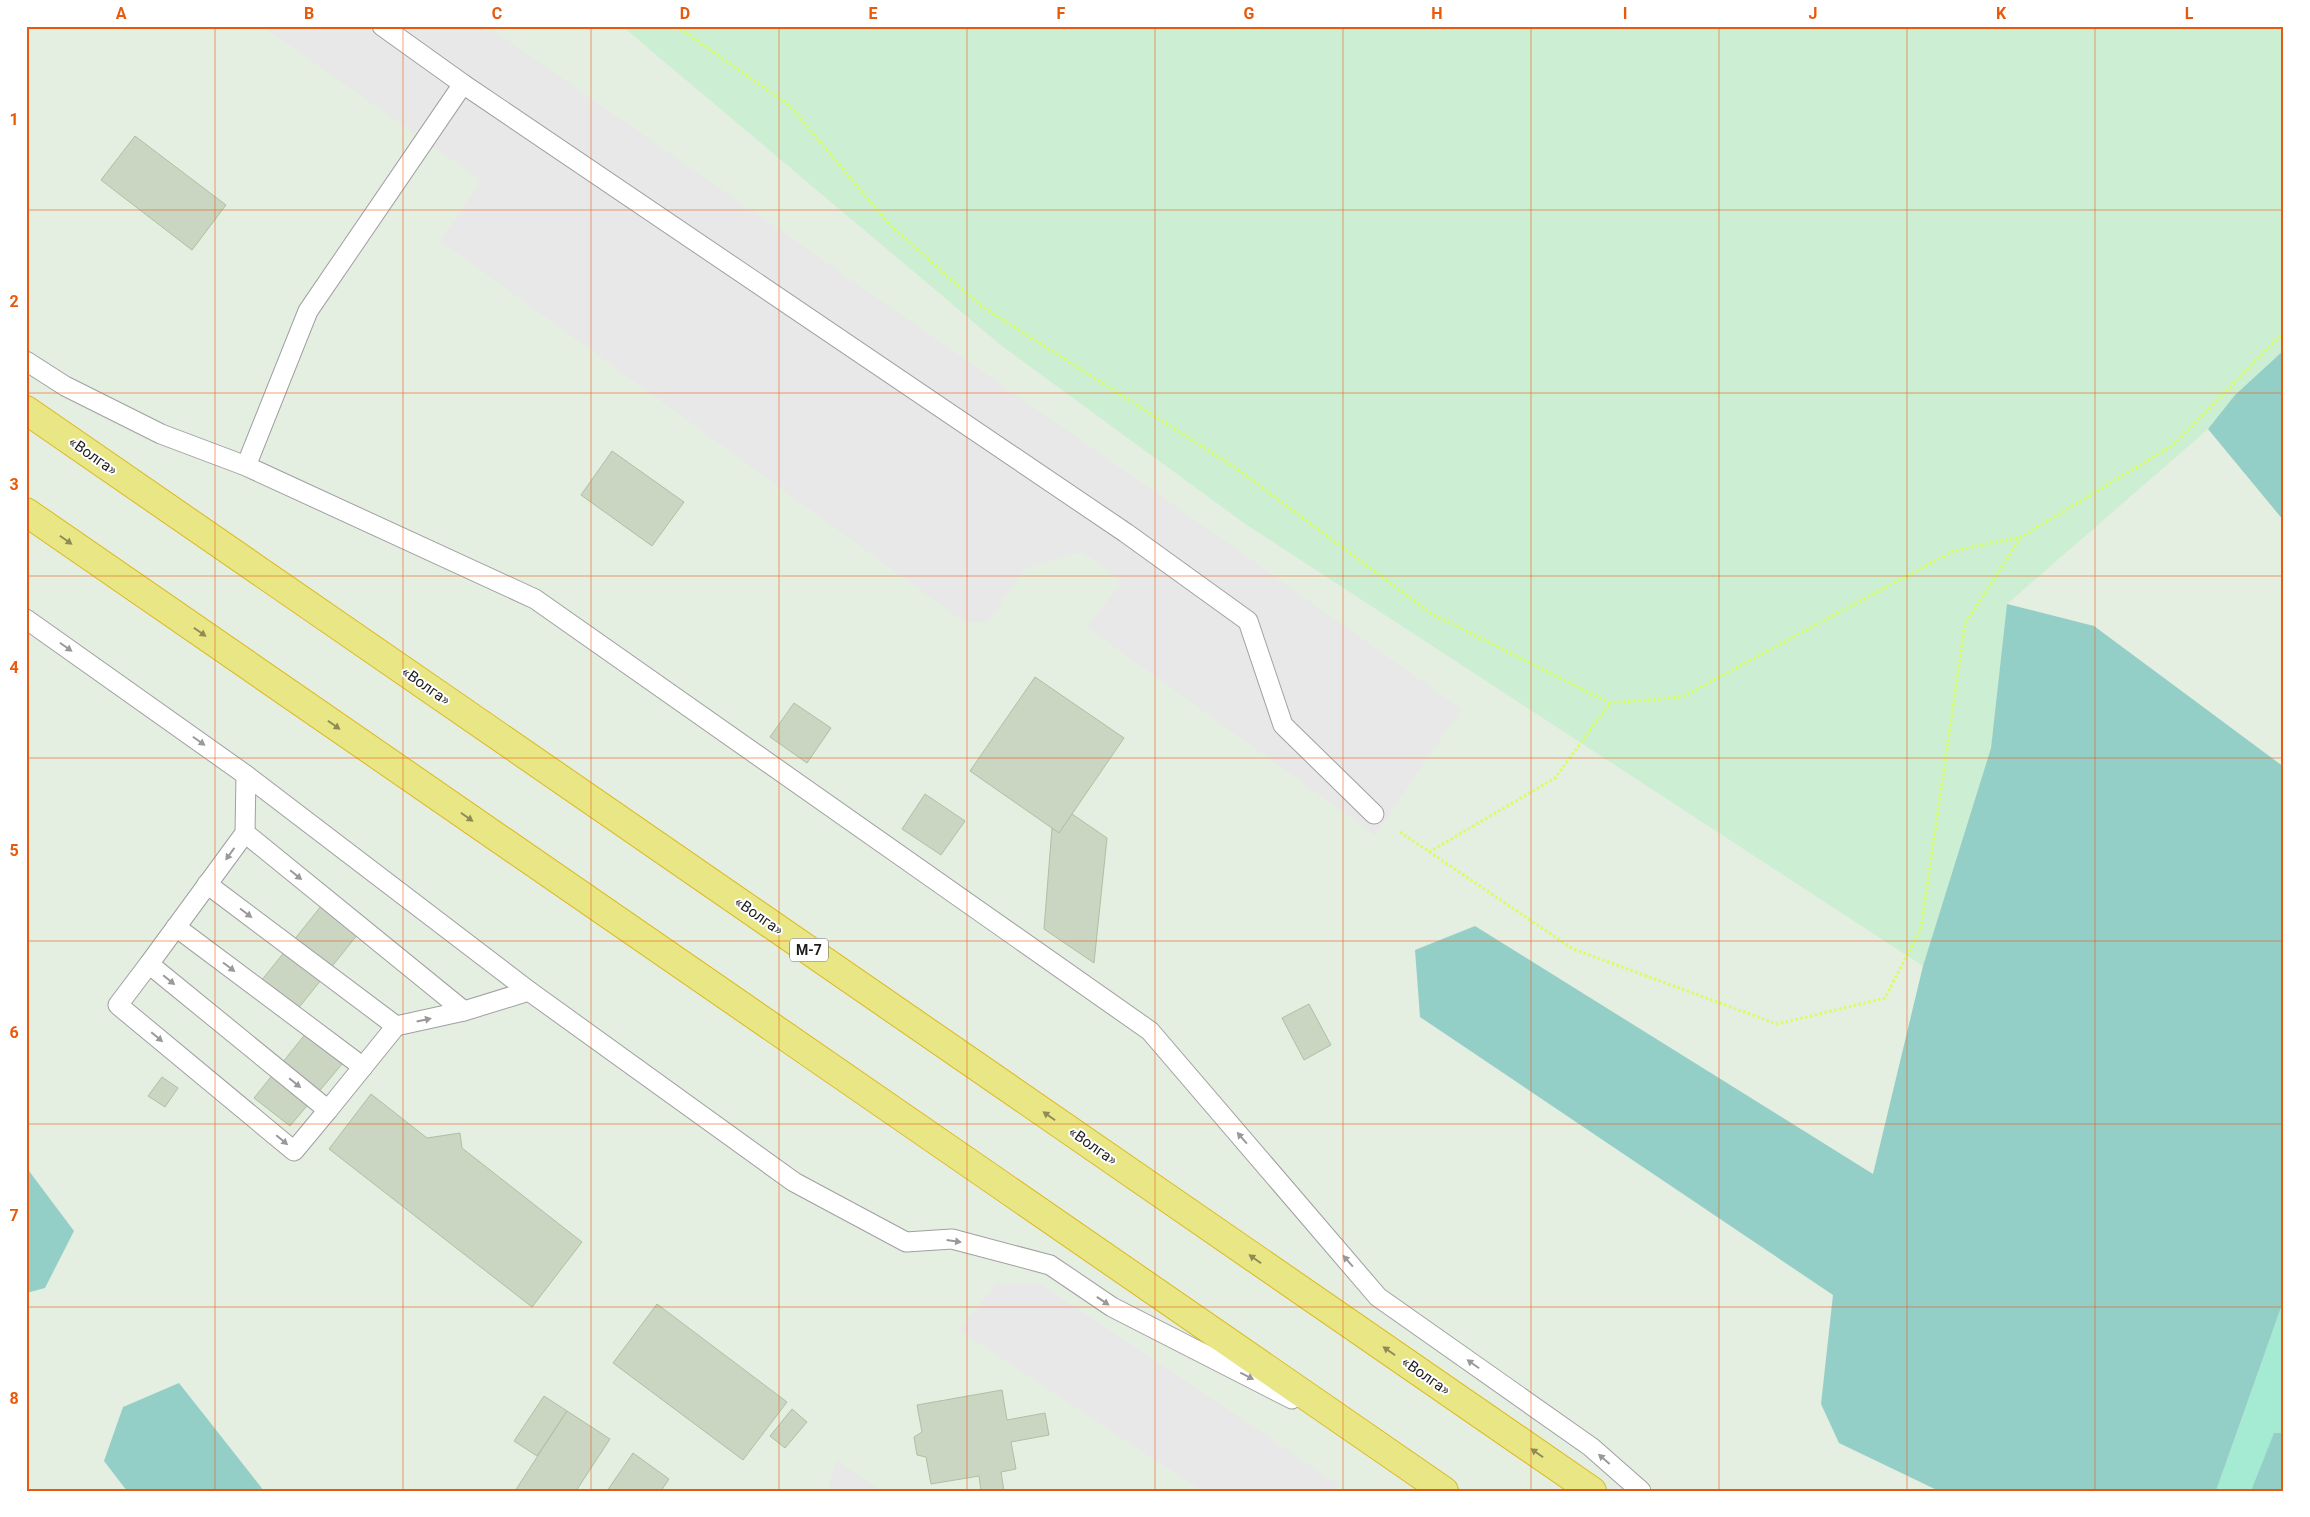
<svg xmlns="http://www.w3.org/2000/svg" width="2310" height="1517" font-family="Roboto,sans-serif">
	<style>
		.farmland { fill: #cceed3 }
		.grass { fill: #a5ebd3 }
		.forest { fill: #94cfc7 }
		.parking { fill: #e8e8e8 }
		.building { fill: #cad5c2; stroke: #afc0a3 }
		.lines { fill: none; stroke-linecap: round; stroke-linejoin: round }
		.lane-casing { stroke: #a0a0a0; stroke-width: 21 }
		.highway-casing { stroke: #deb81d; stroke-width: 30 }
		.path { stroke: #d7ff62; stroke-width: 3; stroke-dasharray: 2.5 2.5; stroke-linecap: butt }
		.lane { stroke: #fff; stroke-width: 19 }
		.highway { stroke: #e9e685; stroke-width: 28 }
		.oneway { fill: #8d8b56 }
		.oneway2 { fill: #999 }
		.grid { fill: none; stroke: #e8590c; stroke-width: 1; stroke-opacity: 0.55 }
		.labels { text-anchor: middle; stroke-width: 4; stroke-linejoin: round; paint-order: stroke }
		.shield { fill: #fff; stroke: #606060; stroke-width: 1 }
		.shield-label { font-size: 14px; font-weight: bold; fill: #1c1c1c }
		.street-label { font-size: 15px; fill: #1c1c1c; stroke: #fff }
		.neatline { fill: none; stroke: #e8590c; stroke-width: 2 }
		.grid-label { font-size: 16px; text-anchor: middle; font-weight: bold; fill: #e8590c }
	</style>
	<rect width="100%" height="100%" fill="#e4eee1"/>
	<polygon class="farmland" points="622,26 2284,26 2284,350 2235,395 2208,429 2007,604 1991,748 1923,966 1244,523 1002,346"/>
	<polygon class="grass" points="2284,1299 2284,1491 2216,1491"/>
	<g class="forest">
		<polygon points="2284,350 2284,521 2208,429 2235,395"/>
		<polygon points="2007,604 2094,626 2284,767 2284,1299 2216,1491 1939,1491 1839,1443 1821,1404 1833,1295 1420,1017 1415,950 1475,926 1873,1174 1923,966 1991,748"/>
		<polygon points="26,1167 74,1231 45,1288 26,1293"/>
		<polygon points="179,1383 264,1491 127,1491 104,1461 123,1407"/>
		<polygon points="2274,1433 2284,1433 2284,1491 2251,1491"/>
	</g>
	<g class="parking">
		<polygon points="262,26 487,26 1175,506 1461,709 1375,835 1087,627 1122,582 1083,552 1025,568 988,621 966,623 441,241 481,180"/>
		<polygon points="997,1283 1041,1284 1339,1485 1335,1491 1202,1491 959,1330"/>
		<polygon points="837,1461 881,1491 827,1491"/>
	</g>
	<g class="building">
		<polygon points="135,136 226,205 192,250 101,180"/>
		<polygon points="612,451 684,502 652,546 581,495"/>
		<polygon points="1035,677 1124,738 1059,833 970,771"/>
		<polygon points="794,703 831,728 807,763 770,737"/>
		<polygon points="925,794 965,821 941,855 902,829"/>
		<polygon points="1072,814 1107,838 1094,963 1044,929 1052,828 1059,833"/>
		<polygon points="322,905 358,934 289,1020 253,991"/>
		<polygon points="1309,1004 1331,1045 1304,1060 1282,1018"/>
		<polygon points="311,1027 348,1057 290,1126 254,1098"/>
		<polygon points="162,1077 178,1088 165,1107 148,1096"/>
		<polygon points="371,1094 427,1138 460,1133 462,1148 582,1242 532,1307 329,1149"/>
		<polygon points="657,1304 787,1402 743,1460 613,1363"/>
		<polygon points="1002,1390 1007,1420 1045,1413 1049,1435 1011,1442 1016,1469 1001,1472 1004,1491 981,1491 979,1476 931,1484 926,1457 917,1455 914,1437 922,1432 917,1405"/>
		<polygon points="544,1396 567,1411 537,1456 514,1441"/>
		<polygon points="792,1409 807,1422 785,1448 770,1436"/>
		<polygon points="567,1411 610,1439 576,1491 515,1491"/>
		<polygon points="633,1453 669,1479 661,1491 607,1491"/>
	</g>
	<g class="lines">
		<defs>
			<g id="lane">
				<polyline points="382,26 463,84 1126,533 1248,621 1283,725 1374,814"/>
				<polyline points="26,361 65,386 161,434 246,466 535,599 1150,1031 1378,1297 1591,1447 1641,1491"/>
				<polyline points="246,466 308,311 463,84"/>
				<polyline points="26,619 246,775 529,991 794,1182 906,1242 952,1239 1050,1265 1112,1307 1292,1399"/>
				<polyline points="246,775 245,833 149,964 328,1110 396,1026 464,1011 529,991"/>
				<polyline points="245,833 464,1011"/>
				<polyline points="207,884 396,1026"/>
				<polyline points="176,927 363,1067"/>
				<polyline points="149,964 118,1005 294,1151 328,1110"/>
			</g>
			<g id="highway">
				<polyline points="26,410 1592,1491"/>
				<polyline points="26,512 1444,1491"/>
			</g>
		</defs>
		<use href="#lane" class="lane-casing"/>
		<use href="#highway" class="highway-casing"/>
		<g class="path">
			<polyline points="676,26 789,105 889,224 981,306 1233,466 1432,614 1610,703 1682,697 1953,551 2021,537"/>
			<polyline points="1400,832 1573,949 1777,1024 1885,998 1921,928 1965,624 2021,537 2173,445 2284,332"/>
			<polyline points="1429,852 1555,778 1610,703"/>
		</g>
		<use href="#lane" class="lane"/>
		<use href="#highway" class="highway"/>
	</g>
	<defs><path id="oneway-solid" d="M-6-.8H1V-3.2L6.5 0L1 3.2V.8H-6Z" transform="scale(1.25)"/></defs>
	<g class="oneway">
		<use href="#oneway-solid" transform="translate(66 540) rotate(35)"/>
		<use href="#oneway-solid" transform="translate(200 632) rotate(35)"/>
		<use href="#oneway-solid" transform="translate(334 725) rotate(35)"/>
		<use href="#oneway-solid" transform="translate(467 817) rotate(35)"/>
		<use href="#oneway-solid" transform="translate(1049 1116) rotate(-145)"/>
		<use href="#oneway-solid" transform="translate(1255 1259) rotate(-145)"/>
		<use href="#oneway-solid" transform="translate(1389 1351) rotate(-145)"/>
		<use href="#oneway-solid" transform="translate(1537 1453) rotate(-145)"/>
	</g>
	<g class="oneway2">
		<use href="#oneway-solid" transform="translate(66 647) rotate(35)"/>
		<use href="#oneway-solid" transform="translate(199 741) rotate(35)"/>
		<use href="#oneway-solid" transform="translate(230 854) rotate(126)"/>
		<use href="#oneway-solid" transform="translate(296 875) rotate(39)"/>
		<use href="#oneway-solid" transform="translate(246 913) rotate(37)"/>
		<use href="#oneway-solid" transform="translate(229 967) rotate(37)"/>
		<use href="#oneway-solid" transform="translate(169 980) rotate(39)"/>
		<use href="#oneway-solid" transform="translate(424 1020) rotate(-12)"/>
		<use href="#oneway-solid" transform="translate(157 1037) rotate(40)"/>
		<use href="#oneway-solid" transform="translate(295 1083) rotate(39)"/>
		<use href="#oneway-solid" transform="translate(1242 1138) rotate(-131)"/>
		<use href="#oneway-solid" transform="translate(282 1140) rotate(40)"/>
		<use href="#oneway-solid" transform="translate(954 1241) rotate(8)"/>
		<use href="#oneway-solid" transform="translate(1348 1261) rotate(-131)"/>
		<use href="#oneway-solid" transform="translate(1103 1301) rotate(34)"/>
		<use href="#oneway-solid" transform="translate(1473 1364) rotate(-145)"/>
		<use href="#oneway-solid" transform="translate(1247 1376) rotate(27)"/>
		<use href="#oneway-solid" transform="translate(1604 1459) rotate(-139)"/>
	</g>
	<path class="grid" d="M215,26v1465M403,26v1465M591,26v1465M779,26v1465M967,26v1465M1155,26v1465M1343,26v1465M1531,26v1465M1719,26v1465M1907,26v1465M2095,26v1465M26,210h2258M26,393h2258M26,576h2258M26,758h2258M26,941h2258M26,1124h2258M26,1307h2258"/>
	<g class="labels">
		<rect class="shield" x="790" y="938.5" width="38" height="23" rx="4"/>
		<g class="shield-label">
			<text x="809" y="955">М-7</text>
		</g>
		<g class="street-label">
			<text transform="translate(93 456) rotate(35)" y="5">«Волга»</text>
			<text transform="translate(426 686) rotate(35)" y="5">«Волга»</text>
			<text transform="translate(759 916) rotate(35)" y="5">«Волга»</text>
			<text transform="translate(1093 1146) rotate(35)" y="5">«Волга»</text>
			<text transform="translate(1426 1376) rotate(35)" y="5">«Волга»</text>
		</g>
	</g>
	<rect width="2310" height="1517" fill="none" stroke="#ffffff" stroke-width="55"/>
	<rect x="28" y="28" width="2254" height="1462" class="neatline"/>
	<g class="grid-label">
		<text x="121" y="19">A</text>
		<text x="309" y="19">B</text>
		<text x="497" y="19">C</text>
		<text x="685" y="19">D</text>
		<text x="873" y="19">E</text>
		<text x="1061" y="19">F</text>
		<text x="1249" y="19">G</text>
		<text x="1437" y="19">H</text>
		<text x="1625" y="19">I</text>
		<text x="1813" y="19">J</text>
		<text x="2001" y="19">K</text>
		<text x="2189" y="19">L</text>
		<text x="14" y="125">1</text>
		<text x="14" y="307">2</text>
		<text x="14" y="490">3</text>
		<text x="14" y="673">4</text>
		<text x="14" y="856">5</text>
		<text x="14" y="1038">6</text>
		<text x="14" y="1221">7</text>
		<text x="14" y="1404">8</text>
	</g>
</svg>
